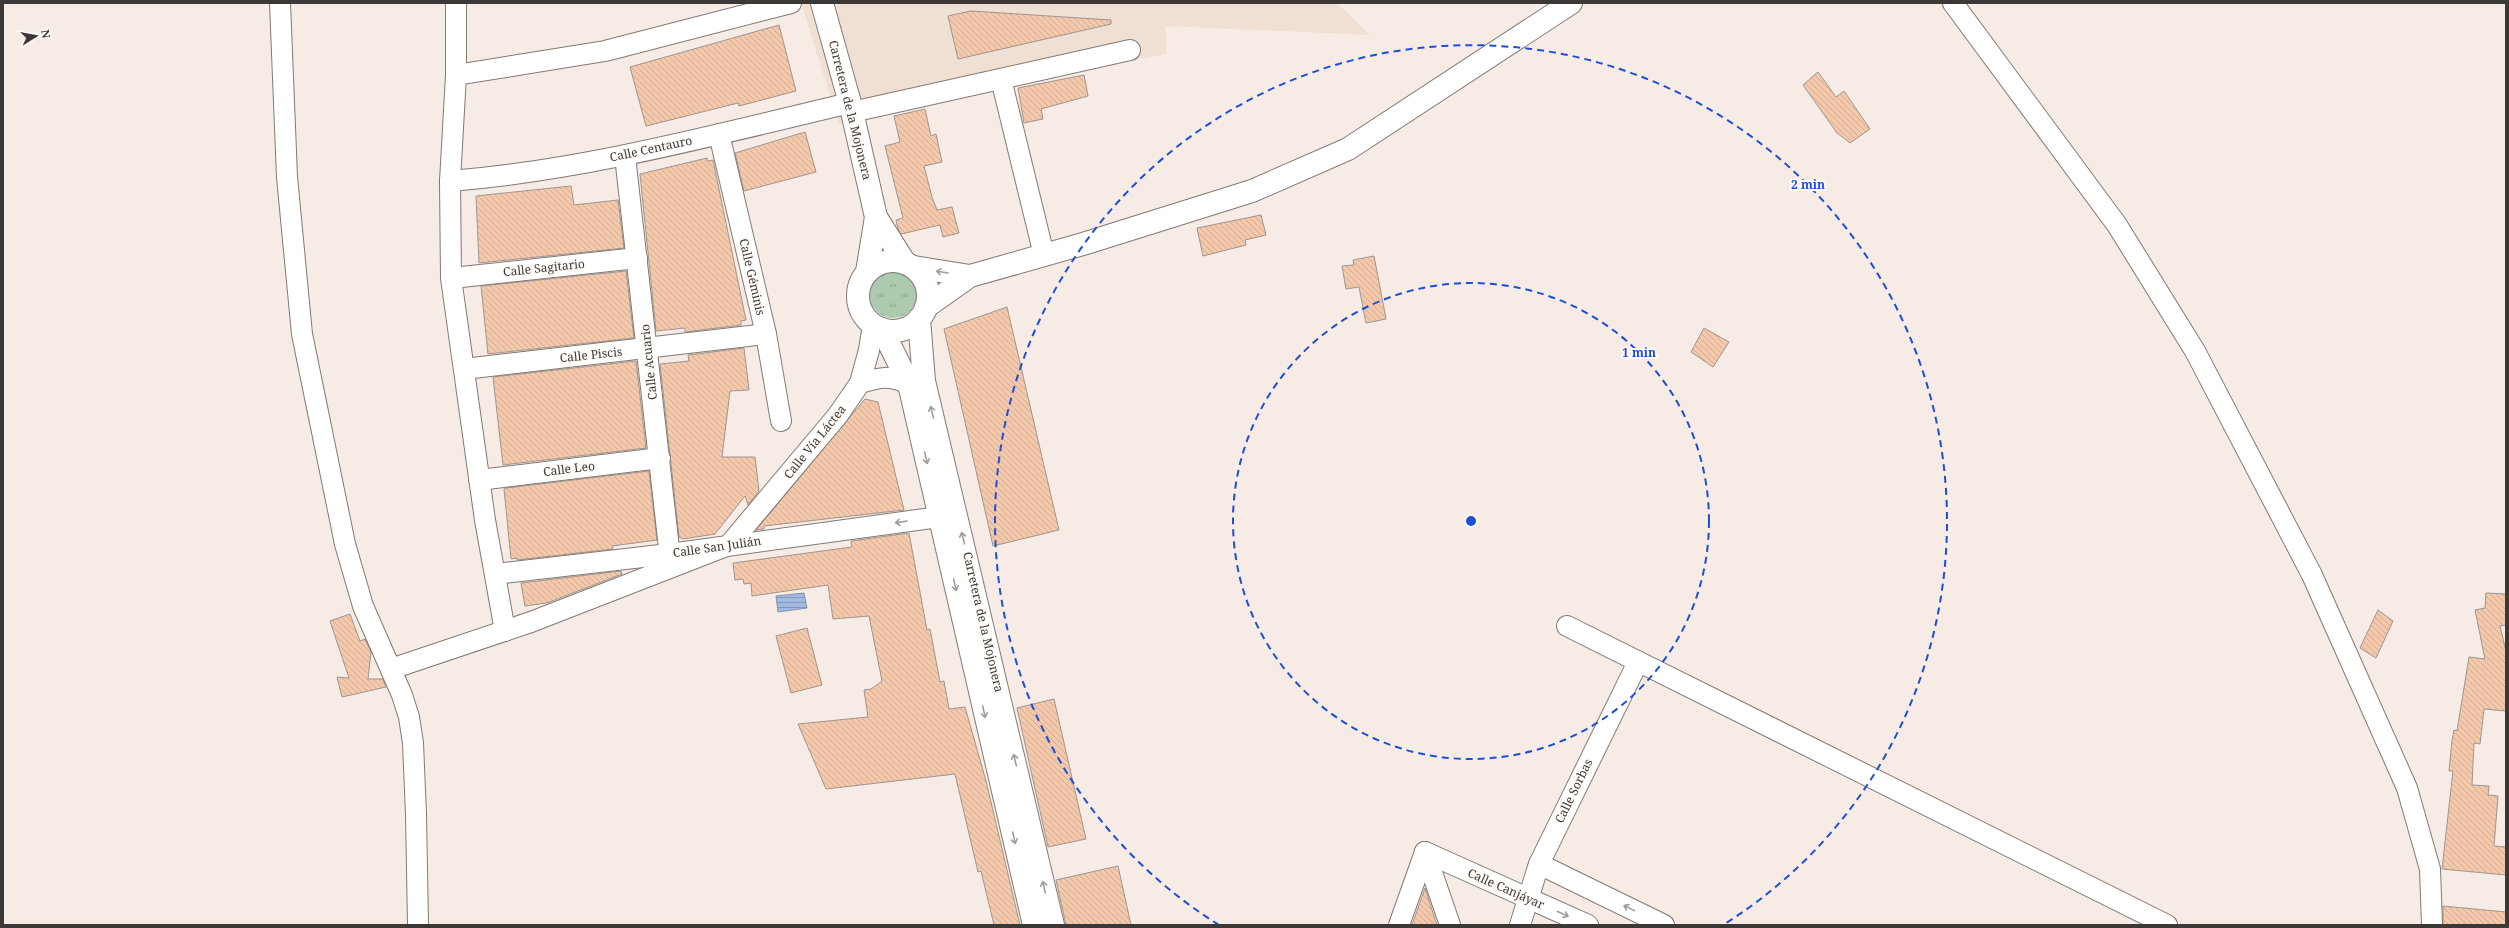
<svg xmlns="http://www.w3.org/2000/svg" width="2509" height="928" font-family="'Noto Serif',serif">
	<style>
		.built { fill: #f0dfd3 }
		.grass { fill: url(#grass-tufts) }
		.water { fill: url(#water-rules); stroke: #8393ae }
		.building { fill: url(#building-back-hatch); stroke: #9f958f }
		.lines { fill: none; stroke-linecap: round; stroke-linejoin: round }
		.street-casing { stroke: #827973; stroke-width: 22 }
		.secondary-casing { stroke: #827973; stroke-width: 24 }
		.street { stroke: #fff; stroke-width: 20 }
		.secondary { stroke: #fff; stroke-width: 22 }
		.oneway { stroke: #9e9c9a }
		.ring { fill: none; stroke: #1d4ed8; stroke-width: 2; stroke-dasharray: 7 5 }
		.labels { text-anchor: middle; stroke-width: 4; stroke-linejoin: round; paint-order: stroke }
		.street-label { font-size: 12px; fill: #3c3835; stroke: #fffbf8 }
		.centre { fill: #1d4ed8; stroke: #fffbf8; stroke-width: 2 }
		.ring-label { font-size: 12px; text-anchor: middle; font-weight: bold; fill: #1d4ed8; stroke: #fffbf8; stroke-width: 4; stroke-linejoin: round; paint-order: stroke }
	</style>
	<defs>
		<pattern id="grass-tufts" width="24" height="20" patternUnits="userSpaceOnUse"><rect width="24" height="20" fill="#abcaaf"/><path d="M3 7l-1-3M5 7V3M7 7l1-3M15 17l-1-3M17 17v-4M19 17l1-3" fill="none" stroke="#8ca58f"/></pattern>
		<pattern id="water-rules" width="6" height="5" patternUnits="userSpaceOnUse"><rect width="6" height="5" fill="#a2bae2"/><path d="M0 2.5h6" fill="none" stroke="#8598b8"/></pattern>
		<pattern id="building-back-hatch" width="6" height="6" patternUnits="userSpaceOnUse"><rect width="6" height="6" fill="#f4c8aa"/><path d="M-1 5l2 2M0 0l6 6M5-1l2 2" fill="none" stroke="#d2ad93"/></pattern>
	</defs>
	<rect width="100%" height="100%" fill="#f6ece5"/>
	<polygon class="built" points="801,3 1337,3 1370,35 1166,26 1166,54 1015,82 839,124"/>
	<circle class="grass" cx="893" cy="294" r="24"/>
	<polygon class="water" points="804,593 807,608 778,612 776,596"/>
	<g class="building">
		<polygon points="971,11 1111,20 1111,24 958,59 948,16"/>
		<polygon points="779,25 796,91 739,106 738,103 646,126 630,67"/>
		<polygon points="1818,72 1836,97 1844,91 1870,129 1850,143 1837,133 1803,85"/>
		<polygon points="1084,75 1088,96 1041,109 1043,119 1024,123 1018,88"/>
		<polygon points="925,109 931,136 936,134 942,162 924,166 932,197 937,210 952,207 959,233 943,237 940,225 901,234 898,229 896,220 903,218 885,146 900,142 894,116"/>
		<polygon points="805,132 816,172 744,191 735,153"/>
		<polygon points="707,158 708,161 713,160 746,320 741,321 741,325 685,332 685,328 656,331 640,174"/>
		<polygon points="571,186 574,205 618,200 624,248 479,263 476,196"/>
		<polygon points="1261,215 1266,235 1245,240 1246,245 1203,256 1197,228"/>
		<polygon points="1374,256 1386,319 1366,323 1359,287 1346,289 1342,266 1354,265 1353,260"/>
		<polygon points="626,271 634,338 488,354 481,286"/>
		<polygon points="1007,307 1059,530 993,546 944,329"/>
		<polygon points="1704,328 1729,342 1713,367 1691,352"/>
		<polygon points="744,348 749,390 730,391 722,457 755,457 759,491 748,505 745,496 715,534 683,539 679,537 660,364 689,361 688,355"/>
		<polygon points="636,361 646,448 503,465 493,377"/>
		<polygon points="865,399 878,402 904,510 764,526 764,529 756,530"/>
		<polygon points="649,471 657,540 612,546 613,549 517,560 517,558 511,559 504,489 506,488"/>
		<polygon points="909,533 927,630 930,629 940,682 944,681 949,709 965,707 986,781 1020,925 994,925 981,871 978,872 955,774 826,789 798,724 868,717 864,690 871,689 882,681 869,616 833,619 828,585 752,596 751,583 744,584 743,579 735,580 733,563 852,547 851,541"/>
		<polygon points="621,571 622,574 547,603 525,606 521,583"/>
		<polygon points="2486,593 2506,594 2506,625 2500,626 2506,651 2506,711 2484,709 2480,744 2474,743 2472,785 2489,786 2488,795 2498,796 2494,846 2506,847 2506,875 2442,869 2453,771 2449,771 2452,741 2454,730 2457,731 2469,657 2485,659 2475,610 2485,608"/>
		<polygon points="2378,610 2393,621 2376,658 2360,648"/>
		<polygon points="350,614 360,641 365,639 371,652 368,679 383,679 386,687 342,697 337,677 349,678 330,621"/>
		<polygon points="807,628 822,685 791,693 776,636"/>
		<polygon points="1054,699 1086,839 1048,847 1017,708"/>
		<polygon points="1118,866 1131,925 1066,925 1056,880"/>
		<polygon points="1425,888 1437,925 1412,925"/>
		<polygon points="2443,906 2506,912 2506,925 2443,925"/>
	</g>
	<g class="lines">
		<defs>
			<g id="street">
				<polyline points="280,3 287,177 302,334 345,544 363,606 402,695 409,717 413,743 416,814 418,925"/>
				<polyline points="456,3 456,75 450,181 451,278 485,520 505,631"/>
				<polyline points="1953,3 2117,225 2195,351 2312,575 2407,788 2430,869 2432,925"/>
				<polyline points="456,75 605,51 791,3"/>
				<polyline points="1001,79 1044,255"/>
				<polyline points="852,112 1130,50"/>
				<polyline points="719,134 766,334 781,421"/>
				<polyline points="625,156 671,566"/>
				<path d="M450,181c136,-11 268,-47 400,-78"/>
				<polyline points="452,278 637,258"/>
				<polyline points="464,369 766,334"/>
				<path d="M860,383c21,-6 29,-8 49,1"/>
				<polyline points="479,480 660,458"/>
				<polyline points="495,574 669,554 939,517"/>
				<polyline points="1567,626 2167,925"/>
				<polyline points="391,669 531,622 729,545 838,415 860,383 869,350 873,324"/>
				<polyline points="1425,852 1588,925"/>
				<polyline points="1425,852 1450,925"/>
				<polyline points="1539,864 1664,925"/>
				<polyline points="1399,925 1425,852"/>
				<polyline points="1520,925 1539,864 1638,662"/>
			</g>
			<g id="secondary">
				<polyline points="822,3 850,103 876,217 905,263"/>
				<circle cx="893" cy="296" r="35"/>
				<polyline points="914,267 970,276"/>
				<polyline points="867,272 876,217"/>
				<polyline points="926,307 970,276 1083,244 1252,191 1348,149 1571,3"/>
				<polyline points="919,319 924,381 1053,925"/>
				<polyline points="882,329 909,384 1034,925"/>
			</g>
		</defs>
		<use href="#street" class="street-casing"/>
		<use href="#secondary" class="secondary-casing"/>
		<use href="#street" class="street"/>
		<use href="#secondary" class="secondary"/>
	</g>
	<defs><path id="oneway-shaft" d="M-6 0H5M1.5-3L5.5 0L1.5 3" fill="none" stroke-width="1.6" stroke-linecap="round" stroke-linejoin="round"/></defs>
	<g class="oneway">
		<use href="#oneway-shaft" transform="translate(942 272) rotate(-171)"/>
		<use href="#oneway-shaft" transform="translate(932 412) rotate(-104)"/>
		<use href="#oneway-shaft" transform="translate(926 458) rotate(77)"/>
		<use href="#oneway-shaft" transform="translate(901 522) rotate(172)"/>
		<use href="#oneway-shaft" transform="translate(963 538) rotate(-104)"/>
		<use href="#oneway-shaft" transform="translate(955 585) rotate(77)"/>
		<use href="#oneway-shaft" transform="translate(984 712) rotate(77)"/>
		<use href="#oneway-shaft" transform="translate(1015 760) rotate(-103)"/>
		<use href="#oneway-shaft" transform="translate(1014 838) rotate(77)"/>
		<use href="#oneway-shaft" transform="translate(1044 887) rotate(-103)"/>
		<use href="#oneway-shaft" transform="translate(1629 908) rotate(-154)"/>
		<use href="#oneway-shaft" transform="translate(1563 914) rotate(24)"/>
	</g>
	<g class="ring">
		<circle cx="1471" cy="521" r="238"/>
		<path d="M1219 925A476 476 0 1 1 1723 925"/>
	</g>
	<g class="labels">
		<g class="street-label">
			<text transform="translate(850 110) rotate(76)" y="4">Carretera de la Mojonera</text>
			<text transform="translate(651 149) rotate(-12)" y="4">Calle Centauro</text>
			<text transform="translate(544 268) rotate(-6)" y="4">Calle Sagitario</text>
			<text transform="translate(752 277) rotate(77)" y="4">Calle Géminis</text>
			<text transform="translate(591 355) rotate(-6)" y="4">Calle Piscis</text>
			<text transform="translate(649 362) rotate(-96)" y="4">Calle Acuario</text>
			<text transform="translate(815 442) rotate(-51)" y="4">Calle Vía Láctea</text>
			<text transform="translate(569 469) rotate(-7)" y="4">Calle Leo</text>
			<text transform="translate(717 547) rotate(-8)" y="4">Calle San Julián</text>
			<text transform="translate(983 622) rotate(77)" y="4">Carretera de la Mojonera</text>
			<text transform="translate(1574 791) rotate(-64)" y="4">Calle Sorbas</text>
			<text transform="translate(1506 889) rotate(24)" y="4">Calle Canjáyar</text>
		</g>
	</g>
	<circle cx="1471" cy="521" r="6" class="centre"/>
	<g class="ring-label">
		<text x="1808" y="189">2 min</text>
		<text x="1639" y="357">1 min</text>
	</g>
	<rect width="2509" height="928" fill="none" stroke="#3c3835" stroke-width="8"/>
	<g transform="translate(36 36) rotate(79)" stroke="#fffbf8" stroke-width="3" paint-order="stroke">
	<path d="M0-3L7 15L0 10L-7 15Z" fill="#3c3835"/>
	<text y="-6" font-size="11" font-weight="bold" text-anchor="middle" fill="#3c3835">N</text>
	</g>
</svg>
